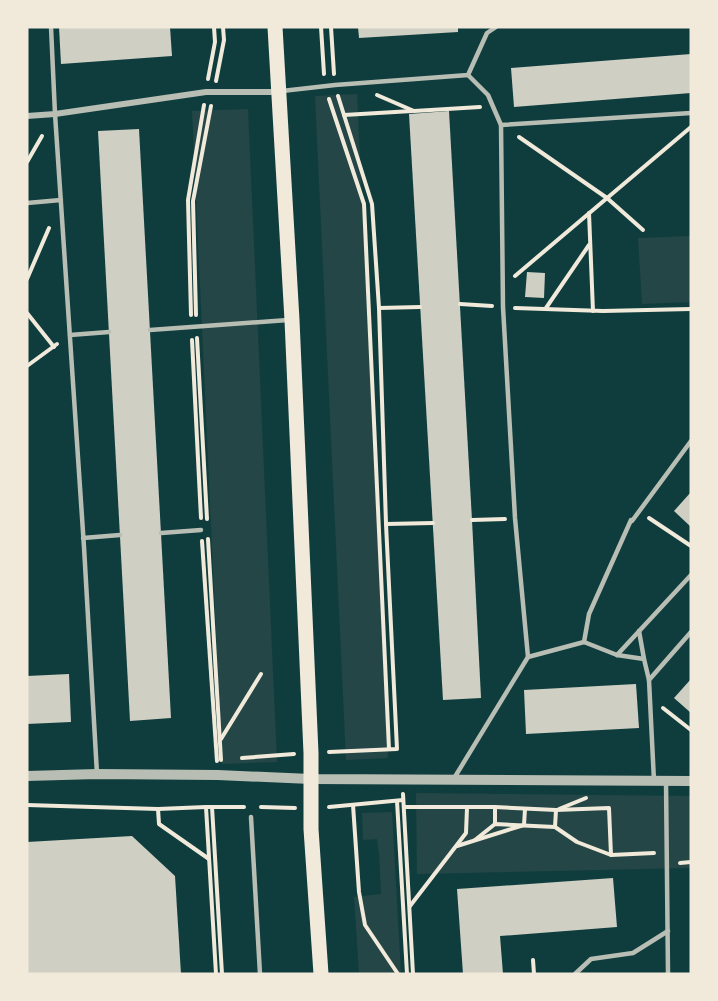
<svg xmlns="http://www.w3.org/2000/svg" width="718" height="1001" font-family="'PT Serif',serif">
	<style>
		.green { fill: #244646 }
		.building { fill: #cfcfc3 }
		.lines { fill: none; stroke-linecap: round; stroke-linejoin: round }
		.path { stroke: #f1e9da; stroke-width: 4 }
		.service { stroke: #b8beb3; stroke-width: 4.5 }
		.minor { stroke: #b8beb3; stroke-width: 6 }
		.tertiary { stroke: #b8beb3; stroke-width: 10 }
		.primary { stroke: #f1e9da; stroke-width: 15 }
	</style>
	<rect width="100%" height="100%" fill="#0f3d3e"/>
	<g class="green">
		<polygon points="357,94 388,758 346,760 315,96"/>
		<polygon points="248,109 277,762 222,764 192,111"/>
		<polygon points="691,236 691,302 642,304 638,238"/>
		<polygon points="416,793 691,796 691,868 417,874"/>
		<polygon points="392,812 401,974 359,974 354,897 381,894 379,853 377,839 363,840 362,813"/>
	</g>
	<g class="building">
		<polygon points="59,27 170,27 172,56 61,64"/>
		<polygon points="358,27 458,27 458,32 359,38"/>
		<polygon points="691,54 691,93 514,107 511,68"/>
		<polygon points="449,111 472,520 481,698 443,700 409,114"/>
		<polygon points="139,129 171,718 130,721 98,131"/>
		<polygon points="527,272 545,273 544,298 525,297"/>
		<polygon points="691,492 691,527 674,511"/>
		<polygon points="69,674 71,722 27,724 27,676"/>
		<polygon points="691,679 691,713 674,698"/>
		<polygon points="636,684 639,728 526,734 524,690"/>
		<polygon points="132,836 175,876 181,974 27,974 27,842"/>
		<polygon points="613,878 617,927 500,936 503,974 463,974 457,889"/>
	</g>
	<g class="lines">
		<g class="path">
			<polyline points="321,27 324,74"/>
			<polyline points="331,27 334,74"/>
			<polyline points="208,79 215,42 214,27"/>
			<polyline points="216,81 224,40 223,27"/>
			<polyline points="377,95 414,111 480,107"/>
			<polyline points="329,99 364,204 389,749"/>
			<polyline points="344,115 412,111"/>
			<polyline points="519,137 607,198 643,230"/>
			<polyline points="27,162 42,136"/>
			<polyline points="589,213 593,311"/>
			<polyline points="515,276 691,127"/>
			<polyline points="27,279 49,228"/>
			<polyline points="460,304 492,306"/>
			<polyline points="379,308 420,307"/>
			<polyline points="515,308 603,311 691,309"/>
			<polyline points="546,308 589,245"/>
			<polyline points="27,313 54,347"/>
			<polyline points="191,315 188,200 204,105"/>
			<polyline points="196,315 193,201 211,106"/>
			<polyline points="197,338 207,519"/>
			<polyline points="192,340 201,518"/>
			<polyline points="27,366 57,344"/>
			<polyline points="649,518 691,546"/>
			<polyline points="472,520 505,519"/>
			<polyline points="386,524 433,523"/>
			<polyline points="208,539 221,760"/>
			<polyline points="202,541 217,761"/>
			<polyline points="663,708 691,730"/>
			<polyline points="221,739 261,674"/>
			<polyline points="329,752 397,749 386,524 379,308 372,204 338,96"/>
			<polyline points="242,758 294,754"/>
			<polyline points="403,794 413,974"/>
			<polyline points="397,801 407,974"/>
			<polyline points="27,805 158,809 206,807 244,807"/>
			<polyline points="353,805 359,892 365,925 398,974"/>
			<polyline points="206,807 216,974"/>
			<polyline points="212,807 222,974"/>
			<polyline points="261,807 295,808"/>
			<polyline points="329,807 403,800"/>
			<polyline points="404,807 495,807 556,810 609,808 611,855"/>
			<polyline points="158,809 159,824 209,859"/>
			<polyline points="559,809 586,798"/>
			<polyline points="495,824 495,807"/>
			<polyline points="555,827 556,810"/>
			<polyline points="475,840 495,824 555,827 577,842 611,855 654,853"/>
			<polyline points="457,846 524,825 525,809"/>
			<polyline points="680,863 691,862"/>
			<polyline points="410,906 466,833 467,808"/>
			<polyline points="533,960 534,974"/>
		</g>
		<g class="service">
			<polyline points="51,27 55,114 84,547 97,774"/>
			<polyline points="282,91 335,85 468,75 487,33 496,27"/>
			<polyline points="501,125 691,113"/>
			<polyline points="27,203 61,200"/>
			<polyline points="150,330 288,320"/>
			<polyline points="70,335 109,332"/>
			<polyline points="161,533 201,530"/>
			<polyline points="83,538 120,535"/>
			<polyline points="639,631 644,659"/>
			<polyline points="584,642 589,614 631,520 632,521 691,441"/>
			<polyline points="617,655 691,575"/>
			<polyline points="528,657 584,642 617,655 644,659 649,680"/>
			<polyline points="453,780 528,657 515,518 503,307 501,125 488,95 468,75"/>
			<polyline points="654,781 649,680 691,632"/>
			<polyline points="666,781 668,974"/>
			<polyline points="251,817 260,974"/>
			<polyline points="575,974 591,959 633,953 668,931"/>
		</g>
		<polyline class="minor" points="27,116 55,114 206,92 277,92"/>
		<polyline class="tertiary" points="27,776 97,774 218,775 311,779 691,781"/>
		<polyline class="primary" points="275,27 292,320 311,753 311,829 321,974"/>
	</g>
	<rect width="718" height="1001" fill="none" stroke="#f1e9da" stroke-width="57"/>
</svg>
